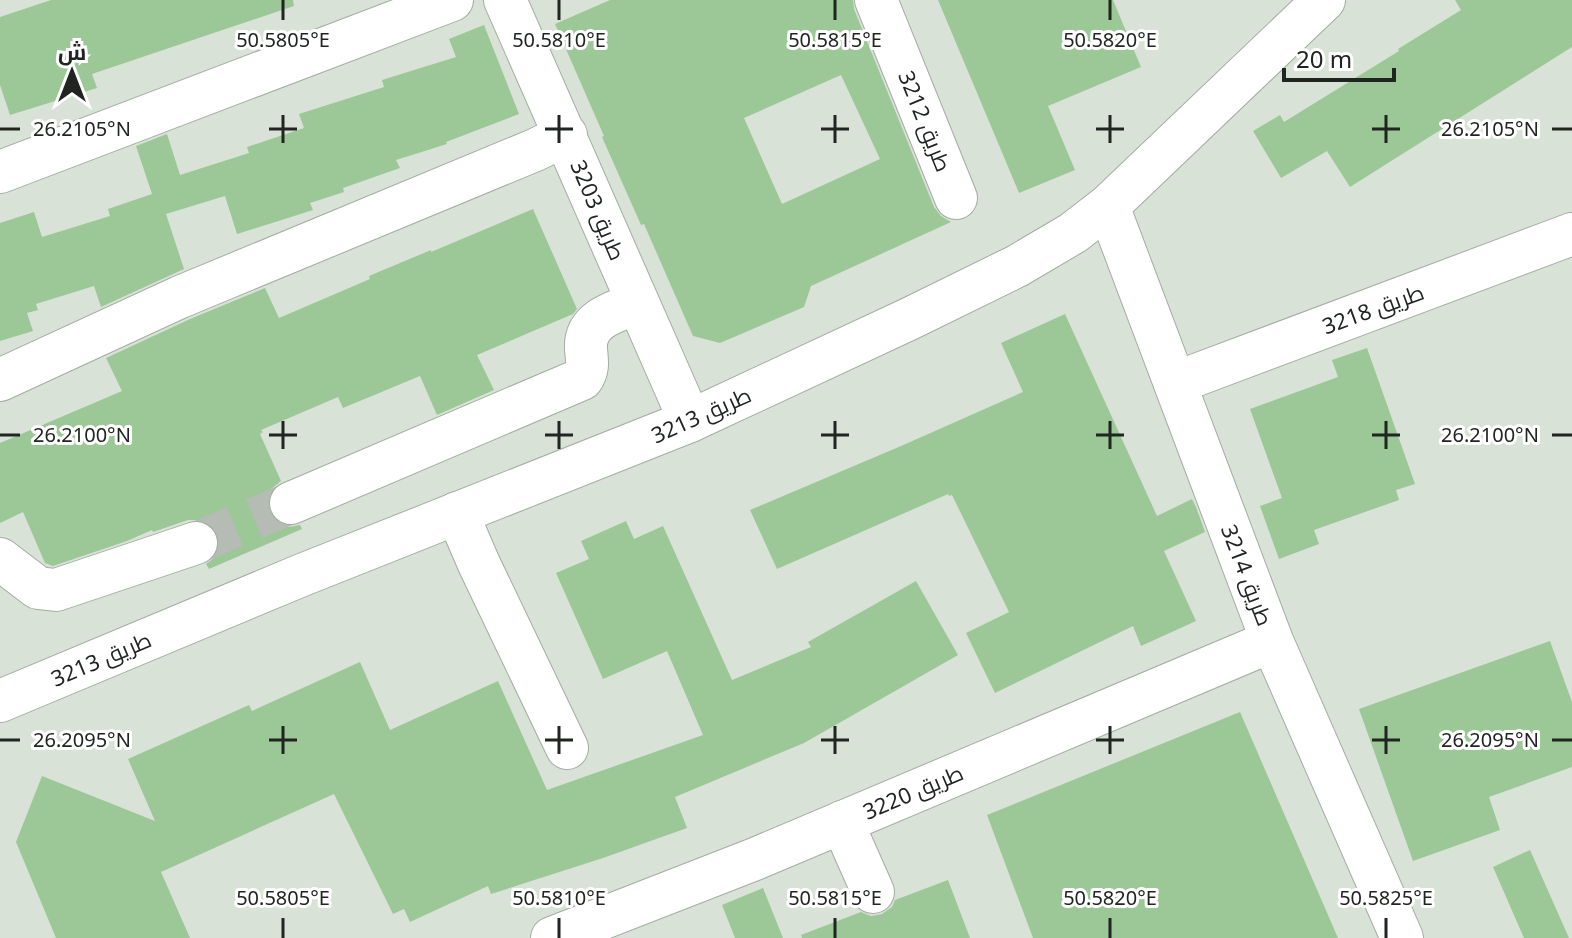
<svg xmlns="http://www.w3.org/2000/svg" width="1572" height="938" font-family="'Noto Sans',Cairo,sans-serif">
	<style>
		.building { fill: #9bc896; fill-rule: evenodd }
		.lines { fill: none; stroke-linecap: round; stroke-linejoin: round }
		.minor-tunnel { stroke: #b4bcb3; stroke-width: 42; stroke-dasharray: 42 21; stroke-linecap: butt }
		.minor-casing { stroke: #a3aca2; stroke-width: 44 }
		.minor { stroke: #fff; stroke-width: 42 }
		.ticks { fill: none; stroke: #212521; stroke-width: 3 }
		.labels { text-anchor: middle; stroke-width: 6; stroke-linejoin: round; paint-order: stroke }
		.street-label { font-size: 22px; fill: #212521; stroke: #fff }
		.ticks-label { font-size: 20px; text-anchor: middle; fill: #212521; stroke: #fff; stroke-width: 6; stroke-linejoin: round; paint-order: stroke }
	</style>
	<rect width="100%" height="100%" fill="#d9e2d7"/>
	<g class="building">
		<polygon points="51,0 293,0 294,6 92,74 97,88 10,115 0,85 0,17"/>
		<path d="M610,0h243l1,9 80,198 7,9 10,6 -140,64 -7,21 -84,36 -27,-7 -49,-112 -3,1 -39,-88 2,-1 -49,-112zM841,75l39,84 -98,45 -38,-86z"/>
		<polygon points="938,0 1113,0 1141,67 1048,106 1075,170 1019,193"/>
		<polygon points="1455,0 1572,0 1572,47 1350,187 1327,151 1281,178 1253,131 1280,115 1284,122 1399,51 1398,49 1461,10"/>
		<polygon points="484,25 519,114 446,142 447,144 396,160 400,168 343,188 344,192 310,203 313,210 237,234 225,196 166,214 184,269 101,307 94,286 36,304 38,310 27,313 33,331 0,341 0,223 34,212 42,237 110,216 108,209 152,194 136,146 167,134 180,175 249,153 247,147 304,128 299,114 384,87 382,80 456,57 449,39"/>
		<polygon points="533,209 577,309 573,314 477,355 494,390 437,415 420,376 343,408 338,397 261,430 263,432 260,434 281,481 271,489 267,499 269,512 277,523 289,527 300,525 302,529 209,569 206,564 214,558 219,548 219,536 212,526 202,520 188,520 153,532 152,530 127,541 53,566 45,563 23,512 0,523 0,443 122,391 106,358 190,319 265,288 279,318 370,279 369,276 431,250 431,252"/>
		<polygon points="1065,314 1157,516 1192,499 1196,507 1205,532 1164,551 1196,621 1141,646 1133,626 995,693 966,633 1009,612 952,495 949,496 948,494 777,569 750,510 901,446 1023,392 1001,343"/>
		<polygon points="1367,348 1415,484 1396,490 1399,500 1314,530 1319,544 1279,559 1260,506 1282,498 1250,409 1338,377 1332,360"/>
		<polygon points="626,521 634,539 663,526 732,680 811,647 808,642 916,581 958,655 804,743 675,797 687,828 603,858 491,894 488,886 410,922 404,909 393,914 334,794 161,872 190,938 56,938 16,842 42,776 155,821 128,759 249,705 252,711 360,662 390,730 498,681 547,790 703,735 667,651 603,679 556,573 589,559 581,541"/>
		<polygon points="1550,641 1572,702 1572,767 1489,797 1500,830 1413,861 1359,709"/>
		<polygon points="1240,712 1338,938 1033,938 987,815"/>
		<polygon points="1530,850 1569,938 1524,938 1493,867"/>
		<polygon points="948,880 970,938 802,938 801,935 861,912 871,916 882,914 892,907 895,900"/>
		<polygon points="763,888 783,938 735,938 722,905"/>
	</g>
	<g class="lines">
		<polyline class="minor-tunnel" points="196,543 291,503"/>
		<defs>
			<g id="minor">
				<polyline points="505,0 690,421"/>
				<polyline points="876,0 956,198"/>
				<polyline points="0,172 452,0"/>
				<polyline points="1108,206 1272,641 1402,938"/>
				<polyline points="0,380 180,297 535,150 566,135"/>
				<polyline points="1175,383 1572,234"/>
				<path d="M291,503l291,-124c7,-10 5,-18 4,-30 -2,-30 30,-38 52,-46"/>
				<polyline points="457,513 479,564 567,748"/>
				<polyline points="0,559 38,588 56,590 196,543"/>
				<polyline points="0,701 302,575 690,421 909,319 1017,266 1073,233 1108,206 1324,0"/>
				<polyline points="842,822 873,892"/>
				<polyline points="552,938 755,859 1272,641"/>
			</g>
		</defs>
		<use href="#minor" class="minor-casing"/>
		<use href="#minor" class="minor"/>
	</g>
	<path class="ticks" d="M283,0v20M559,0v20M835,0v20M1110,0v20M283,115v28M559,115v28M835,115v28M1110,115v28M1386,115v28M0,129h20M269,129h28M545,129h28M821,129h28M1096,129h28M1372,129h28M1552,129h20M283,421v28M559,421v28M835,421v28M1110,421v28M1386,421v28M0,435h20M269,435h28M545,435h28M821,435h28M1096,435h28M1372,435h28M1552,435h20M283,726v28M559,726v28M835,726v28M1110,726v28M1386,726v28M0,740h20M269,740h28M545,740h28M821,740h28M1096,740h28M1372,740h28M1552,740h20M283,918v20M559,918v20M835,918v20M1110,918v20M1386,918v20"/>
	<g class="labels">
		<g class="street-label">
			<text transform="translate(925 121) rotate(68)" y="8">طريق 3212</text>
			<text transform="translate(598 210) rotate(67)" y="8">طريق 3203</text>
			<text transform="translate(1373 309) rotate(-20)" y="8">طريق 3218</text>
			<text transform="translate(701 415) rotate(-24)" y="8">طريق 3213</text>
			<text transform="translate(1247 575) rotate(69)" y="8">طريق 3214</text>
			<text transform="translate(101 659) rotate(-23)" y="8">طريق 3213</text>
			<text transform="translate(913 792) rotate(-23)" y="8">طريق 3220</text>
		</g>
	</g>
	<g class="ticks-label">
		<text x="283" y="47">50.5805°E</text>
		<text x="559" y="47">50.5810°E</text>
		<text x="835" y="47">50.5815°E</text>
		<text x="1110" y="47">50.5820°E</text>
		<text x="82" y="136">26.2105°N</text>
		<text x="1490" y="136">26.2105°N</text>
		<text x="82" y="442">26.2100°N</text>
		<text x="1490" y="442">26.2100°N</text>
		<text x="82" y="747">26.2095°N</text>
		<text x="1490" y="747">26.2095°N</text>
		<text x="283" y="905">50.5805°E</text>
		<text x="559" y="905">50.5810°E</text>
		<text x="835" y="905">50.5815°E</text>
		<text x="1110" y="905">50.5820°E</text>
		<text x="1386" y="905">50.5825°E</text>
	</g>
	<g transform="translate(72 72)" stroke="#ffffff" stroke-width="6" paint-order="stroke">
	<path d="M0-6L14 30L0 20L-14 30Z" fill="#212521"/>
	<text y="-12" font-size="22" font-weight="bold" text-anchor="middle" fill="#212521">ش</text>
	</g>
	<path d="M1284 68v12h110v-12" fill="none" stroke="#212521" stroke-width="4"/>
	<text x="1296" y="68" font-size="24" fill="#212521" stroke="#ffffff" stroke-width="6" paint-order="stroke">20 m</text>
</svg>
